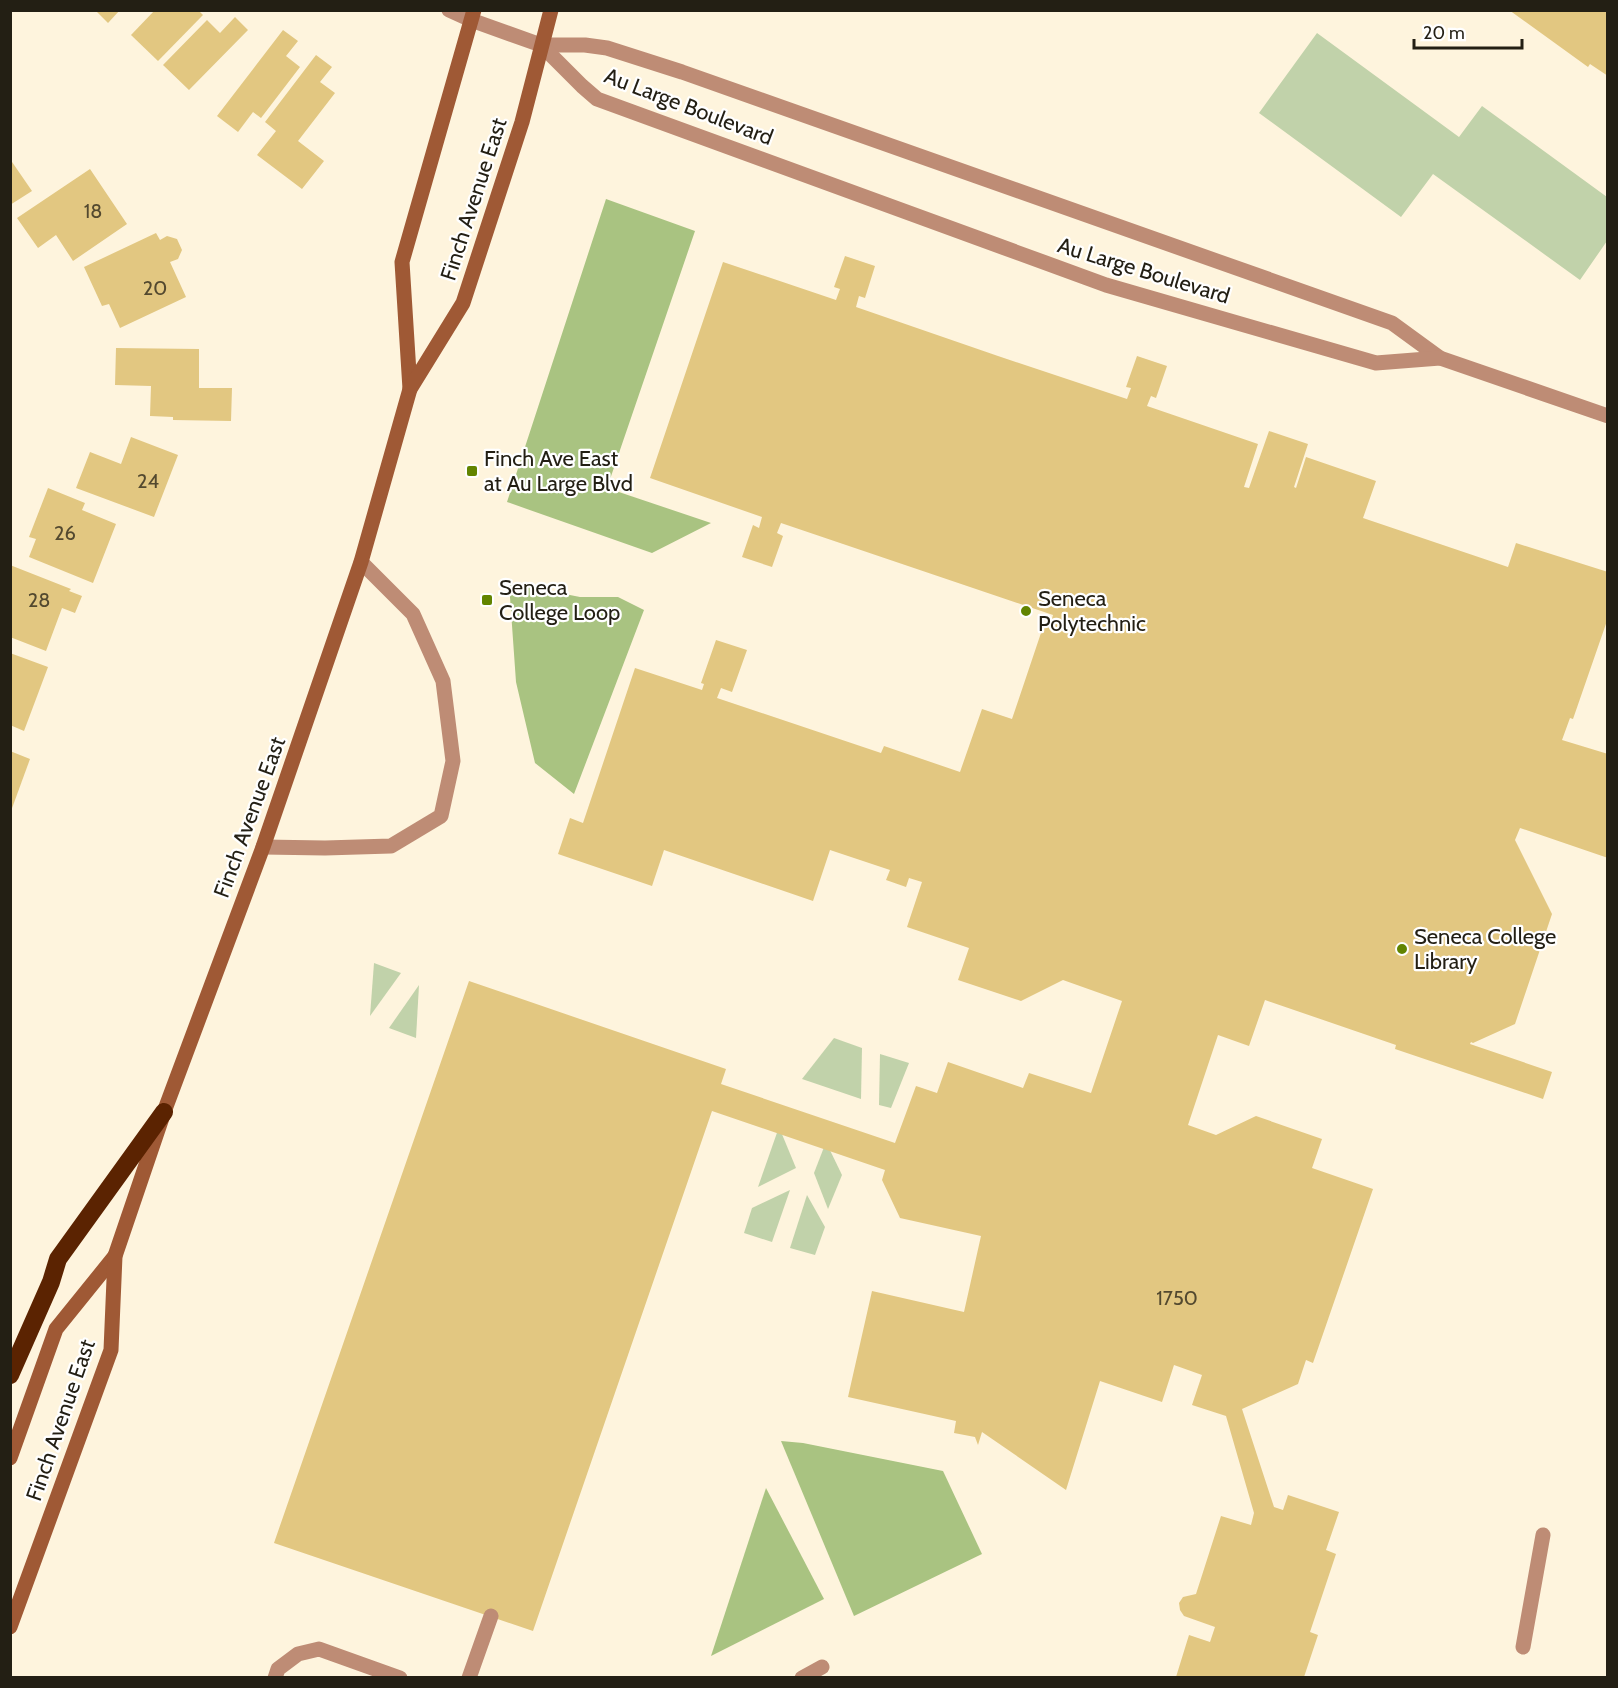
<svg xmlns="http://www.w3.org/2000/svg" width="1618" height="1688" font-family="Cabin,sans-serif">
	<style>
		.green { fill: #c1d2aa }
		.forest { fill: #a9c381 }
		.building { fill: #e2c781 }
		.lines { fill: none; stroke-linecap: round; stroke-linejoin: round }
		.service { stroke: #be8c75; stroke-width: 15 }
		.minor { stroke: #be8c75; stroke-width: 15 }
		.secondary { stroke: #9f5935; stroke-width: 15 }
		.motorway { stroke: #5b2301; stroke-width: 18 }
		.poi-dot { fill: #628400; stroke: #fff; stroke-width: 2 }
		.labels { text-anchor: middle; stroke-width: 4.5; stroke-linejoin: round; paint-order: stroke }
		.number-label { font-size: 20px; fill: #53492f }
		.street-label { font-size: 22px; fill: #231f14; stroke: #fff }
		.poi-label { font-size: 22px; fill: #231f14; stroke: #fff; text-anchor: start }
	</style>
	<rect width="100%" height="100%" fill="#fef4dd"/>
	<g class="green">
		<polygon points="1317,33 1459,137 1482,106 1607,197 1607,241 1580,280 1433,174 1401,217 1259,113"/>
		<polygon points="374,963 401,973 370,1016"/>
		<polygon points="419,985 416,1038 389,1028"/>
		<polygon points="834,1038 862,1048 861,1099 802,1079"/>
		<polygon points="880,1054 909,1063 891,1108 879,1105"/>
		<polygon points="779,1127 796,1168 758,1187"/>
		<polygon points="826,1142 842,1175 828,1209 814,1173"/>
		<polygon points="790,1190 772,1242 744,1233 752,1208"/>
		<polygon points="807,1195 825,1227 815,1255 790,1248"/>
	</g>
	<g class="forest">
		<polygon points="606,199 695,231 607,488 711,523 652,553 507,502"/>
		<polygon points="509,583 580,597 618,597 644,610 574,794 535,763 516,682"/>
		<polygon points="781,1441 803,1443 943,1471 982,1554 854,1616"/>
		<polygon points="766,1488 824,1599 711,1656"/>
	</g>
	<g class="building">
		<polygon points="95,10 120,10 108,23"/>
		<polygon points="155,10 198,10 203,15 158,61 131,35"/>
		<polygon points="1509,10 1608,10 1608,76 1590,64 1588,67"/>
		<polygon points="235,17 248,30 189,90 163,65 207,20 220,33"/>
		<polygon points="283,30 298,41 286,56 300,67 261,118 253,112 238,132 217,116"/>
		<polygon points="316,55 332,67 320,82 335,93 298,141 324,161 302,189 257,155 276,131 265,122"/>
		<polygon points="10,159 32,191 10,205"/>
		<polygon points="90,169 127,224 73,261 56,235 38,248 17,218"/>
		<polygon points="156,233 160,240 167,236 177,239 182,250 178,259 170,262 186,297 120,328 109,304 102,306 84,267"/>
		<polygon points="845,256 875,266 865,298 859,296 856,307 998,356 1127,399 1131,388 1126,387 1137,356 1167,366 1156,398 1151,396 1147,406 1258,444 1244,487 1249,488 1269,431 1308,444 1294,487 1296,488 1306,457 1376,481 1363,518 1508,567 1516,543 1608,572 1608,618 1573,719 1570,718 1562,740 1608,754 1608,858 1520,828 1515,840 1552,914 1515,1024 1473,1043 1471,1042 1470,1044 1552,1072 1543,1099 1395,1049 1396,1045 1265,1000 1249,1046 1218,1035 1188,1125 1216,1135 1256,1116 1322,1139 1312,1168 1373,1189 1313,1363 1306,1360 1298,1384 1242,1409 1274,1507 1283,1510 1288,1495 1339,1512 1326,1550 1336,1554 1310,1632 1318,1635 1304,1677 1176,1677 1189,1635 1210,1642 1215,1627 1184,1616 1180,1610 1179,1603 1183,1597 1196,1594 1221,1516 1251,1525 1254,1513 1226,1416 1192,1405 1202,1375 1174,1365 1162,1402 1100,1381 1066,1490 982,1432 978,1445 975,1437 954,1433 956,1421 848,1397 872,1291 964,1312 981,1236 900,1218 882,1180 885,1170 712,1111 533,1631 274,1543 469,981 726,1069 721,1084 895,1143 916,1086 937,1093 948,1062 1023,1088 1029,1073 1091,1093 1122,1001 1063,980 1021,1001 958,980 969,948 907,927 922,882 909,878 906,887 886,880 890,870 830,850 813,901 664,850 652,886 558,854 570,818 583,823 635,668 702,690 704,684 701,683 716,640 747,650 732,692 721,688 717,698 881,753 884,746 960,772 982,709 1012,719 1044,624 1050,626 1053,615 781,523 777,533 783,536 772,567 742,557 753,525 759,528 762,517 650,478 723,262 836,300 840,289 834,287"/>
		<polygon points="116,348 199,349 199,388 232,388 231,421 173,420 173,417 150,416 151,386 115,385"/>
		<polygon points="131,437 178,455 154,517 76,488 90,452 121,464"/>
		<polygon points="48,488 85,503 82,510 116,524 93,583 29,557 36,539 29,537"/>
		<polygon points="10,565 71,589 69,591 82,596 75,613 62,608 46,651 10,637"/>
		<polygon points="10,653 48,667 24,731 10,725"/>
		<polygon points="10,751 30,759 11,811 10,811"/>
	</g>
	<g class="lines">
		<g class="service">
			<polyline points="263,847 325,848 391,846 441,816 453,761 443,681 413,614 361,562"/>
			<polyline points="1523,1647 1543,1535"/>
			<polyline points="275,1678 278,1669 298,1654 319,1649 400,1678"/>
			<polyline points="469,1678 491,1616"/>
			<polyline points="802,1678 822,1667"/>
		</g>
		<g class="minor">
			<polyline points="449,10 471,20 541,45 585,45 607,48 682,72 1392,323 1440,358 1608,416"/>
			<polyline points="541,45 582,86 597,99 1106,285 1376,363 1440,358"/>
		</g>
		<g class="secondary">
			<polyline points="410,389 402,262 474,10"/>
			<polyline points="10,1458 56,1329 115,1256"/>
			<polyline points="10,1627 111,1350 115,1256 164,1112 263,847 361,562 410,389 463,303 522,122 551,10"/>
		</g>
		<polyline class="motorway" points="10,1375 51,1282 58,1259 164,1112"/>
	</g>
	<g class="poi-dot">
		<rect x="466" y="465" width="12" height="12" rx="3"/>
		<rect x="481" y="594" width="12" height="12" rx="3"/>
		<circle cx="1026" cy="611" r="6"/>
		<circle cx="1402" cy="949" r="6"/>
	</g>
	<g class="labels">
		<g class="number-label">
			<text x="93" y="218">18</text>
			<text x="155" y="295">20</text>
			<text x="148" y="488">24</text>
			<text x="65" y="540">26</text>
			<text x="39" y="607">28</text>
			<text x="1177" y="1305">1750</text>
		</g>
		<g class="street-label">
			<text transform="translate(689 106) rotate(21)" y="8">Au Large Boulevard</text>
			<text transform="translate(473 199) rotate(-72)" y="8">Finch Avenue East</text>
			<text transform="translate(1144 270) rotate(17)" y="8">Au Large Boulevard</text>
			<text transform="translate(249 817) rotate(-70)" y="8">Finch Avenue East</text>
			<text transform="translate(60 1420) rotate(-71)" y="8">Finch Avenue East</text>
		</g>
		<g class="poi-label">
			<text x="484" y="466">Finch Ave East<tspan x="484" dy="25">at Au Large Blvd</tspan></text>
			<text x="499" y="595">Seneca<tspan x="499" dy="25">College Loop</tspan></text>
			<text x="1038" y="606">Seneca<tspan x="1038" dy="25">Polytechnic</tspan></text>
			<text x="1414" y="944">Seneca College<tspan x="1414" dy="25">Library</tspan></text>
		</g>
	</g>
	<rect width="1618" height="1688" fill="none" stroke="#231f14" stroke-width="24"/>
	<path d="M1414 39v9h108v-9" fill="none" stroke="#231f14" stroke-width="3"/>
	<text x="1423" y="39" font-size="18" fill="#231f14" stroke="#ffffff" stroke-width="4.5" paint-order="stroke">20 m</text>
</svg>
